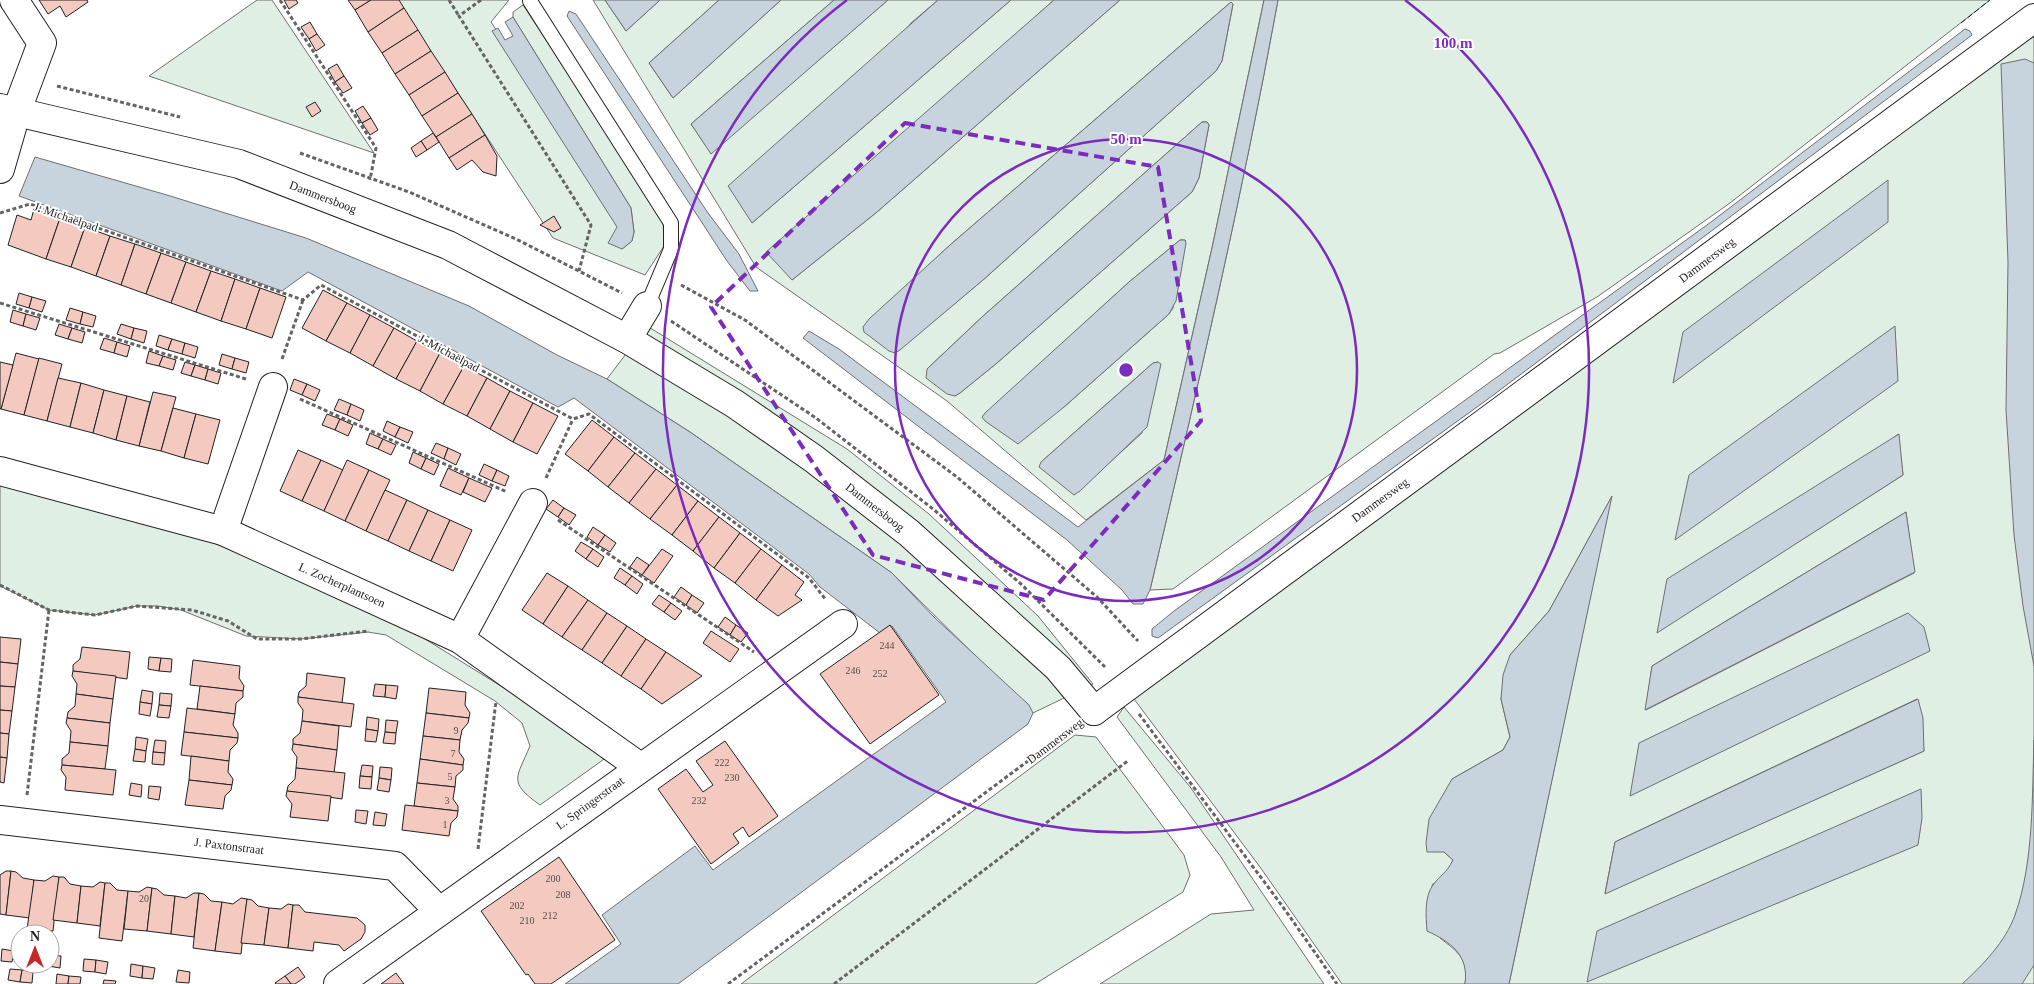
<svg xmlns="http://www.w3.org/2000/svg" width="2034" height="984" font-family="Georgia,serif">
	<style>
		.green { fill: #e0efe3; stroke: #6f6f6f; fill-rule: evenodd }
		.water { fill: #c7d3dd; stroke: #6f6f6f }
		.building { fill: #f3c9c0; stroke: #222 }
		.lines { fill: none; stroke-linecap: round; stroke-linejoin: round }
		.service-casing { stroke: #222; stroke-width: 16 }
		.minor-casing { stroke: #222; stroke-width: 30 }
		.tertiary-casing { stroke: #222; stroke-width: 30 }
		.path { stroke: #646464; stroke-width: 3; stroke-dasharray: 4 2.5; stroke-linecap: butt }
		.service { stroke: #fff; stroke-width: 14 }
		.minor { stroke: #fff; stroke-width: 28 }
		.tertiary { stroke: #fff; stroke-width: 28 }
		.fence { stroke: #222; stroke-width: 1; stroke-dasharray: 6 2.5; stroke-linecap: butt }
		.marked { fill: none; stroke: #7b2cbf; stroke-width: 4; stroke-dasharray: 10 6; stroke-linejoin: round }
		.ring { fill: none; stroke: #7b2cbf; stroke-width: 2.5 }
		.labels { text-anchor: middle; stroke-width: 4; stroke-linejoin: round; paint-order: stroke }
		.number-label { font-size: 10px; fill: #564c4a }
		.street-label { font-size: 12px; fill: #222; stroke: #fff }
		.centre { fill: #7b2cbf; stroke: #fff; stroke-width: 2.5 }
		.ring-label { font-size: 15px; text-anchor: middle; font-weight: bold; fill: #7b2cbf; stroke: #fff; stroke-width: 4; stroke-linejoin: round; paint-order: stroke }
	</style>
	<rect width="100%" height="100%" fill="#fff"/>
	<g class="green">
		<polygon points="257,0 272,0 374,153 149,76"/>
		<polygon points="397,0 509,0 491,22 611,203 618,219 622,249 632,241 634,232 631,208 513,17 513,12 523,5 663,219 664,246 645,275 553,238"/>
		<path d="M593,0h12l21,31 34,-31h59l-70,63 24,35 108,-98h53l-143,124 20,29 177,-153h50l-27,23 -159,200 259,-223h43l-17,15 -245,265 85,-68 243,-212h144l-52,248 -48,212 -78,60 -139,-119 -191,-134zM1231,2l2,2 -11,57 -6,10 -233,209 -88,73 -32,-26 87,-82zM1202,122h5l2,3 -10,53 -7,14 -195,171 -37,30 -5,3 -28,-27 55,-52zM1180,240h5l-12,68 -4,6 -105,93 -82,10 147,-135zM1158,362l-16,71 -68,62 -33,-33 112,-99z"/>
		<path d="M1278,0h712l-260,203 -133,94 -97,56 -6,1 -321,235 -23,1c46,-196 92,-392 128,-590z"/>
		<path d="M2034,37v947h-525l102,-486 -62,113 -39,44 -9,44 9,38 -7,13 -51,29 -8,73 9,8 -6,13 -15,12 8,53c18,14 29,21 25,46h-123l-82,-117 -126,-168 1,-5 881,-649zM1898,434l5,41 -246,157zM1906,512l8,61 -268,137 6,-44zM1917,699l7,52 -319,142 10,-51z"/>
		<polygon points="647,326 847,449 929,514 1038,616 1093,684 1033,713 892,573 690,432 607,379"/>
		<path d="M0,484l176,45 175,64 248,154 8,10 -67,48c-32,-23 -24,-26 -10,-59l-8,-23 -27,-22 -109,-66 -18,-3 -67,7 -55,-3 -65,-26 -23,-4h-21l-42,9 -46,-5 -49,-24z"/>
		<polygon points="1124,707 1191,788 1324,984 1100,984 1211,914 1254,910 1221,857 1117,717"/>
		<polygon points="1075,735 1096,737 1184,855 1190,875 1183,892 1035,984 741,984"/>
	</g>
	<g class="water">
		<polygon points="605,0 660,0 626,31"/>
		<polygon points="719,0 781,0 673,98 649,63"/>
		<polygon points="834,0 888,0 711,154 691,124"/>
		<polygon points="938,0 1011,0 752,223 728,186"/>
		<polygon points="1054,0 1120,0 877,212 792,280 766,252"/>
		<path d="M1264,0h14c-36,198 -82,394 -128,590l-7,14h-10l-11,-14 -55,-50 -264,-202 6,-7 30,18 239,178 86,-67 48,-212z"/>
		<polygon points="1231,2 1233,4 1222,61 1216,71 983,280 900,350 895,353 889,351 864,332 863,327 869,319 950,245"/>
		<polygon points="569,11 576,14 708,213 739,254 758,291 750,291 727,261 567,16"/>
		<polygon points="513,17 631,208 634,232 632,241 622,249 608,243 617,227 492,31 498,28 505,40 513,36 505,22"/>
		<polygon points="1965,29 1970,31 1972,35 1488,399 1158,638 1152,636 1152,629 1174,611 1711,222"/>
		<polygon points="2025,59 2034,63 2034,666 2023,606 2014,535 2006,410 2008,262 2001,64"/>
		<polygon points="1202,122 1207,122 1209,125 1199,178 1192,192 997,363 960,393 955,396 947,394 926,378 927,369 982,317"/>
		<polygon points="35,157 167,195 306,238 469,306 557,355 607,379 690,432 892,573 934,617 1029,705 1033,713 1028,724 678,984 565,984 621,944 602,915 695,846 713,870 946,702 892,626 880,633 820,587 809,574 574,398 558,407 308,272 282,291 19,196"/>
		<polygon points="1888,180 1888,222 1673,383 1683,332"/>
		<polygon points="1180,240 1185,240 1186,243 1176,301 1169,314 1064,407 1018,444 985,421 982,417 985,413 1129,282"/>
		<polygon points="1895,326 1898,381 1675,540 1689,475"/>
		<polygon points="1158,362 1161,364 1147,427 1080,491 1074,495 1039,467 1041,462 1153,363"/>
		<polygon points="1899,434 1903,475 1657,633 1667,579"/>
		<path d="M1612,496l-103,488h-44c4,-29 -14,-42 -38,-53 -1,-14 -3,-34 6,-46 8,-11 13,-11 20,-25l-9,-8h-17l-1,-9 3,-24 23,-40 51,-29 7,-13 -9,-38 2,-24 7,-20 39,-44z"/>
		<polygon points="1906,512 1915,572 1645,710 1652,666"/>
		<polygon points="1908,613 1924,627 1930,651 1630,796 1639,743"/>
		<polygon points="1918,699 1923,718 1924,751 1605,894 1615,842"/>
		<path d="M2034,740v225l-12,19h-60c20,-18 44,-43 53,-69 19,-53 17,-120 19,-175z"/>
		<polygon points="1921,789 1922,818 1918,845 1587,982 1597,931"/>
	</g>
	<g class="building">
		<polygon points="39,0 87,0 88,2 66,17 60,6 48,14"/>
		<polygon points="284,0 296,0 298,3 289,9"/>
		<polygon points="348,0 371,0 355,10"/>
		<polygon points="371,0 399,0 404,8 368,32 355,10"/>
		<polygon points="404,8 418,30 382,53 368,32"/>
		<polygon points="310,22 317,34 309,39 301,27"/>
		<polygon points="418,30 431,51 395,74 382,53"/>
		<polygon points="317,34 325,45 316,51 309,39"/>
		<polygon points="431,51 445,72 409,95 395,74"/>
		<polygon points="337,64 344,76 335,82 328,69"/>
		<polygon points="445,72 458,93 422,116 409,95"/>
		<polygon points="344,76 352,88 343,93 335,82"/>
		<polygon points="458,93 472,114 436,137 422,116"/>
		<polygon points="315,102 321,111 312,117 306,107"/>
		<polygon points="363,106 371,118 362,123 355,111"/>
		<polygon points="472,114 485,135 449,158 436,137"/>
		<polygon points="371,118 378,130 370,135 362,123"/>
		<polygon points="433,133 439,142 427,150 421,141"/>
		<polygon points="485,135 497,156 496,176 483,172 472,160 457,170 449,158"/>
		<polygon points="421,141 427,150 416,157 411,148"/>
		<polygon points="34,209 60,218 46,259 8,245 17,215 31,220"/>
		<polygon points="554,216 561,228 554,232 540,225"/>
		<polygon points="60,218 85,227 71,267 46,259"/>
		<polygon points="85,227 110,236 96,276 71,267"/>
		<polygon points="110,236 135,244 121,285 96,276"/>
		<polygon points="135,244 161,253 146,294 121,285"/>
		<polygon points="161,253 186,262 171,303 146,294"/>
		<polygon points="186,262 211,271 196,312 171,303"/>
		<polygon points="211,271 235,279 221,321 196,312"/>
		<polygon points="235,279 260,288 246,329 221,321"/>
		<polygon points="260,288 286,297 272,338 246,329"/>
		<polygon points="323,290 347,303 326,341 302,328"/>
		<polygon points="19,293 32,297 29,308 16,304"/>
		<polygon points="32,297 46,301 42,312 29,308"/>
		<polygon points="347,303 370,315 350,353 326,341"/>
		<polygon points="70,308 83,312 80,324 66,320"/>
		<polygon points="13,310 26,314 23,326 10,322"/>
		<polygon points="83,312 96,316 93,327 80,324"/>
		<polygon points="26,314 40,318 36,330 23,326"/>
		<polygon points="370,315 394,328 373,366 350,353"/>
		<polygon points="59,324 72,328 68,339 55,335"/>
		<polygon points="121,324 134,328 131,339 117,334"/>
		<polygon points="72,328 85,332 82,343 68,339"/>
		<polygon points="134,328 147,331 144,343 131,339"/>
		<polygon points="394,328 417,341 396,379 373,366"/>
		<polygon points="159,335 172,339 168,350 156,346"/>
		<polygon points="104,338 117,342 114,353 100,349"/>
		<polygon points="172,339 185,343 182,354 168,350"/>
		<polygon points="417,341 440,353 420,391 396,379"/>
		<polygon points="117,342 130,346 127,357 114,353"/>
		<polygon points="185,343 198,347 195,358 182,354"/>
		<polygon points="149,351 163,356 159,366 146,363"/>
		<polygon points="16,353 39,359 24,415 1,409"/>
		<polygon points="440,353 464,366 443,404 420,391"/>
		<polygon points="222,354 235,358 232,369 219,365"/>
		<polygon points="163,356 176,360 173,370 159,366"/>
		<polygon points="39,358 62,364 47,421 24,415"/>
		<polygon points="235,358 249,362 246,373 232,369"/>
		<polygon points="0,362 13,365 1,409 0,409"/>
		<polygon points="185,362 195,365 191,376 181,373"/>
		<polygon points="195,365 208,369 205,380 191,376"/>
		<polygon points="464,366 487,378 467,416 443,404"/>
		<polygon points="208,369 221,373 218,384 205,380"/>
		<polygon points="58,378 81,383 70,427 47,421"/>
		<polygon points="487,378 510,391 490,429 467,416"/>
		<polygon points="294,379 307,384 302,395 290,390"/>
		<polygon points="81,383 104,390 93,433 70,427"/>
		<polygon points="307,384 320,390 315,401 302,395"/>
		<polygon points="104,390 127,396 116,440 93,433"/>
		<polygon points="510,391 533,403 513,442 490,429"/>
		<polygon points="153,392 176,397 161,451 139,446"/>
		<polygon points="127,396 150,402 139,446 116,440"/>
		<polygon points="339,399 351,404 347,415 334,410"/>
		<polygon points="533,403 558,416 537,454 513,442"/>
		<polygon points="351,404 364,410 360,421 347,415"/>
		<polygon points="173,408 196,414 184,458 161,451"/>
		<polygon points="196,414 220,420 208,464 184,458"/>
		<polygon points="327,414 340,419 335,430 322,425"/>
		<polygon points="340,419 353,425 348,436 335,430"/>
		<polygon points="592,420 614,437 588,471 565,454"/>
		<polygon points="387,421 400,427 395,437 383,431"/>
		<polygon points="400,427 413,432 408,443 395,437"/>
		<polygon points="370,433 383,439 378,449 366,444"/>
		<polygon points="614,437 635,453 608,487 588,471"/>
		<polygon points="383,439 396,445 391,455 378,449"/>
		<polygon points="436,443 448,448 444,459 431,453"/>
		<polygon points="448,448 461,454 456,465 444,459"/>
		<polygon points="298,450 321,460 302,501 280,491"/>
		<polygon points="413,452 426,458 421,469 409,463"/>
		<polygon points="635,453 656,469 629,503 608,487"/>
		<polygon points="426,458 439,464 434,475 421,469"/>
		<polygon points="321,460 343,470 324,511 302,501"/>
		<polygon points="347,460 369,470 345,521 324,511"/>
		<polygon points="484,464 497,470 492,481 479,475"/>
		<polygon points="448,468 469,478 461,495 440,486"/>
		<polygon points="656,469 677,485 650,519 629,503"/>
		<polygon points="369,470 390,480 366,531 345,521"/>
		<polygon points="497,470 509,476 505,486 492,481"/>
		<polygon points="469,478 492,488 485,502 463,492"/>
		<polygon points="677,485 698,501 672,535 650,519"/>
		<polygon points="385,490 407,500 388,541 366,531"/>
		<polygon points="407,500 428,510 409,551 388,541"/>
		<polygon points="553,500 564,508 558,517 546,509"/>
		<polygon points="698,501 719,517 693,551 672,535"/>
		<polygon points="564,508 576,515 569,525 558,517"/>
		<polygon points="428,510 450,520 431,561 409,551"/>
		<polygon points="719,517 740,533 714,568 693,551"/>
		<polygon points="450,520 472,530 453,571 431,561"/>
		<polygon points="593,527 605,535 598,545 587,537"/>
		<polygon points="740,533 761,549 735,583 714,568"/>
		<polygon points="605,535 616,543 610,552 598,545"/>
		<polygon points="581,542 593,549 586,559 575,551"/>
		<polygon points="593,549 604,557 598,567 586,559"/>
		<polygon points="662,549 673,556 654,583 642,575"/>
		<polygon points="761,549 782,565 756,600 735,583"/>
		<polygon points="637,557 649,565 642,575 630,567"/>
		<polygon points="782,565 804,582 795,595 802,600 778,616 756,600"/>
		<polygon points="620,568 632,576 625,585 614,578"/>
		<polygon points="547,573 568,586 543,624 522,610"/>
		<polygon points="632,576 643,584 637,594 625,585"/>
		<polygon points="568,586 588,600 562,637 543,624"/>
		<polygon points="681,587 692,595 686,605 674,597"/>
		<polygon points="659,595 671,603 664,612 652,604"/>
		<polygon points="692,595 704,603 697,613 686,605"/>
		<polygon points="588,600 607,613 582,650 562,637"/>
		<polygon points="671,603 682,611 675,620 664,612"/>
		<polygon points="607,613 627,626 602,663 582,650"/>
		<polygon points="725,617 736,625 730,635 718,627"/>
		<polygon points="736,625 748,633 741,642 730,635"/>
		<polygon points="890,625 939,695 870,744 820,674"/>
		<polygon points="627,626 646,639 621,676 602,663"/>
		<polygon points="711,631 739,649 730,662 703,643"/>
		<polygon points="0,637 21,639 18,664 0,662"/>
		<polygon points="646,639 666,652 641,689 621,676"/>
		<polygon points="82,647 130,652 127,679 73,671 73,665 80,659"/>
		<polygon points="666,652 702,676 662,704 641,689"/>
		<polygon points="149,657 161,658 159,671 148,669"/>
		<polygon points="161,658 172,659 171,672 159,671"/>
		<polygon points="193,660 240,666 239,678 244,686 243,691 190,685"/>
		<polygon points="0,662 18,664 15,687 0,686"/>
		<polygon points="73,671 116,676 113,699 76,694 77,684 72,676"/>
		<polygon points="307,673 345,678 342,703 298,697 299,692 306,686"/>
		<polygon points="375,684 386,685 385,697 373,696"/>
		<polygon points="386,685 398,686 396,699 385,697"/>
		<polygon points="0,686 15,687 12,711 0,710"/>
		<polygon points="200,686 243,691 243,697 236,703 235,714 197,709"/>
		<polygon points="429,688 466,692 465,705 470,713 469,718 426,713"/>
		<polygon points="142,690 153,692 152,704 140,702"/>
		<polygon points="160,693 172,694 171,706 159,705"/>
		<polygon points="76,694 113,699 110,723 67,718 68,712 75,706"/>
		<polygon points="298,697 354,704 351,727 302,721 303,710 298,703"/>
		<polygon points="140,702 152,704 150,716 139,714"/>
		<polygon points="159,705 171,706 169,718 157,717"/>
		<polygon points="187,708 235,714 233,725 238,733 238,738 184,732"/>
		<polygon points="0,710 12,711 9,734 0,733"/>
		<polygon points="426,713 469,718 468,723 462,730 460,740 423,736"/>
		<polygon points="367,717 379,719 378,731 366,729"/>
		<polygon points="67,718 110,723 108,746 70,742 71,731 66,723"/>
		<polygon points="386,720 398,721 396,733 385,732"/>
		<polygon points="302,721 339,726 337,750 293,744 293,739 300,733"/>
		<polygon points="366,729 378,731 376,742 365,741"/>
		<polygon points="184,732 238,738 237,743 230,750 229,761 181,755"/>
		<polygon points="385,732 396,733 395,744 383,743"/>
		<polygon points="0,733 9,734 7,758 0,757"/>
		<polygon points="423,736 460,740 459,752 464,759 463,765 420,759"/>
		<polygon points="136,737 148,739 146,751 135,749"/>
		<polygon points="155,740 166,741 165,753 153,752"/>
		<polygon points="725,741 778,816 749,837 743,827 733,834 739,843 711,864 658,789 686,769 703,792 713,785 696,761"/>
		<polygon points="70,742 108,746 105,769 62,765 62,759 69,753"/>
		<polygon points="293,744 337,750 334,773 296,768 297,757 292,750"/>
		<polygon points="135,749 146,751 145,762 133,761"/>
		<polygon points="153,752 165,753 164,765 152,764"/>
		<polygon points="191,756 229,761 228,772 233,779 232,785 189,780"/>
		<polygon points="0,757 7,758 4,783 0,782"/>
		<polygon points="420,759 463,765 463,770 456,776 455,787 417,783"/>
		<polygon points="62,765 116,770 113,795 65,790 66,777 61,770"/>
		<polygon points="362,765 373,766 372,777 360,776"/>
		<polygon points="380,767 392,768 391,780 379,778"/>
		<polygon points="296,768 345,773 342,799 287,791 288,786 295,779"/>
		<polygon points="360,776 372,777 371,789 359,788"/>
		<polygon points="379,778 391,780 389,792 377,790"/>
		<polygon points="189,780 232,785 231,790 225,796 223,809 185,805"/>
		<polygon points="131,783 142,785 141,797 129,795"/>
		<polygon points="417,783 455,787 453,799 458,806 458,811 414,806"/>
		<polygon points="149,786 161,787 159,800 148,798"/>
		<polygon points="287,791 331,796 328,821 290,817 292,804 286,796"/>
		<polygon points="405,805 458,811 457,817 451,823 449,836 402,830"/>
		<polygon points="356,810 368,811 366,824 355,822"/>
		<polygon points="375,812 387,814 385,826 373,825"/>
		<polygon points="559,857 615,940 551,984 535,984 528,974 526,975 481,911"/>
		<polygon points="6,871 11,871 6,915 0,914 0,875"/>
		<polygon points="11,871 16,872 23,878 34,880 30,918 6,915"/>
		<polygon points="53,876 59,877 53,931 27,929 34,880 45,881"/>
		<polygon points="59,877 64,877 70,884 81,886 77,923 53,920"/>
		<polygon points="100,882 105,883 100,926 77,923 81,886 93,887"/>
		<polygon points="105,883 110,883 117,890 128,891 122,941 99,938"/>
		<polygon points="147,887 152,888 147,931 124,929 128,891 139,892"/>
		<polygon points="152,888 157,889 164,895 175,896 171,934 147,931"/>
		<polygon points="194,893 199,893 194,937 171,934 175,896 186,898"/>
		<polygon points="199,893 204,894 211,901 222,902 215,951 193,948"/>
		<polygon points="241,898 247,899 241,954 215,951 222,902 233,904"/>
		<polygon points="247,899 252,900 258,906 269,908 264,945 241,943"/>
		<polygon points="288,904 293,905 288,948 264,945 269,908 281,909"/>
		<polygon points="293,905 299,905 305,912 357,918 365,925 365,932 361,939 344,951 339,945 314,942 313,951 288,948"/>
		<polygon points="2,949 14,951 12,962 1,961"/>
		<polygon points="50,955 61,956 60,968 48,966"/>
		<polygon points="84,959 96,960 95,972 83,971"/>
		<polygon points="96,960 108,962 106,974 95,972"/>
		<polygon points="131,964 143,966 142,978 130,976"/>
		<polygon points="143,966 155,968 153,979 142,978"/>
		<polygon points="298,967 305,977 295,984 291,984 285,976"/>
		<polygon points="10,969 22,970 20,982 8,980"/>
		<polygon points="22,970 33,972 32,983 20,982"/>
		<polygon points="178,970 190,972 189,983 176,982"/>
		<polygon points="396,973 404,984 381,984"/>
		<polygon points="57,974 69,976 68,984 56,984"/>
		<polygon points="69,976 81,977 80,984 68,984"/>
		<polygon points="285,976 291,984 276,984 275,983"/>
		<polygon points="104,980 116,981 115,984 103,984"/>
	</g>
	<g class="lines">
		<defs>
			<polyline id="service" points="530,1 671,223 671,249 647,306"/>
			<g id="minor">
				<polyline points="0,169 17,110 42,43 14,0"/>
				<polyline points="627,339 647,306"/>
				<polyline points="0,471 223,531 460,639 640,767"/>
				<polyline points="223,531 273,387"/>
				<polyline points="460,639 533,503"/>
				<polyline points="1094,711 2034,18"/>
				<polyline points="0,820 395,866 439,911"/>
				<polyline points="338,984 843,624"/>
			</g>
			<polyline id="tertiary" points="0,108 239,164 448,245 627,339 735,404 814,459 909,533 1058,668 1094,711"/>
		</defs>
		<use href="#service" class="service-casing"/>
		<use href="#minor" class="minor-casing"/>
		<use href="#tertiary" class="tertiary-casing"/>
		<g class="path">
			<polyline points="280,0 376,148 370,180"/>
			<polyline points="449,0 459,16"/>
			<polyline points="481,0 459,16 591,225 579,271"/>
			<polyline points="57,86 180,117"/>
			<polyline points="300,153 409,192 516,239 622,293"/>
			<polyline points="0,213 30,204 303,300 321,285 573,419 589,414 809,578 826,600"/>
			<polyline points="681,285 745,320 957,477 1097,597 1138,641"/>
			<polyline points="0,303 246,379"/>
			<polyline points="671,321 816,418 933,509 1021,584 1105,667"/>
			<polyline points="282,359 303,300"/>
			<polyline points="300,399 507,492"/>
			<polyline points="546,478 573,419"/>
			<polyline points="558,520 754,652"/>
			<polyline points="0,585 49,610 95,615 137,606 192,610 228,621 257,639 301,639 369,631"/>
			<polyline points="1139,714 1283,907 1337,984"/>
			<polyline points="27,795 49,610"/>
			<polyline points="478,849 496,701"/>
			<polyline points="728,984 1071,729"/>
			<polyline points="834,984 1129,760"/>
		</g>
		<use href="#service" class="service"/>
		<use href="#minor" class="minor"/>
		<use href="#tertiary" class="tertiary"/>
		<polyline class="fence" points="1961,23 1990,0"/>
	</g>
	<path class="marked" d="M905,123l253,44 43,254 -157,179 -171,-45 -162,-248z"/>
	<g class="ring">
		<circle cx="1126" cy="370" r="231"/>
		<path d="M1405 0A463 463 0 1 1 847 0"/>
	</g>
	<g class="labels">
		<g class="number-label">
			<text x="887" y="649">244</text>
			<text x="853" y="674">246</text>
			<text x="880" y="677">252</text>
			<text x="456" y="734">9</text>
			<text x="453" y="757">7</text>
			<text x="722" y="766">222</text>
			<text x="450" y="780">5</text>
			<text x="732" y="781">230</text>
			<text x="447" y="804">3</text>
			<text x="699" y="804">232</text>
			<text x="445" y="828">1</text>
			<text x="553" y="882">200</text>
			<text x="563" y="898">208</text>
			<text x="144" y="902">20</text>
			<text x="517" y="909">202</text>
			<text x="550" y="919">212</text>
			<text x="527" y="924">210</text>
		</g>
		<g class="street-label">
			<text transform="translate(323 197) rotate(21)" y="4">Dammersboog</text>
			<text transform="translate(66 217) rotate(19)" y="4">J. Michaëlpad</text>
			<text transform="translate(1707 260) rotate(-37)" y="4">Dammersweg</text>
			<text transform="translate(449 353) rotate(28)" y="4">J. Michaëlpad</text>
			<text transform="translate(1380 500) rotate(-36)" y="4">Dammersweg</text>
			<text transform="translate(875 507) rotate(38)" y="4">Dammersboog</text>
			<text transform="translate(342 585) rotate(24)" y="4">L. Zocherplantsoen</text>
			<text transform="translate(1055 741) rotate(-37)" y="4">Dammersweg</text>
			<text transform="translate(590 803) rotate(-36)" y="4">L. Springerstraat</text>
			<text transform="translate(229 846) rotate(7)" y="4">J. Paxtonstraat</text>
		</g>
	</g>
	<circle cx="1126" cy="370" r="8" class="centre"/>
	<g class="ring-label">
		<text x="1453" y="48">100 m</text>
		<text x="1126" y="144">50 m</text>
	</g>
	<g transform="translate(35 949)"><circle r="24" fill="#ffffff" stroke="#a7a7a7"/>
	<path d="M0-4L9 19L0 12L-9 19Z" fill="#c62828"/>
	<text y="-8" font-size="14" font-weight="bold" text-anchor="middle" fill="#222222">N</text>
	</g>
</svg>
